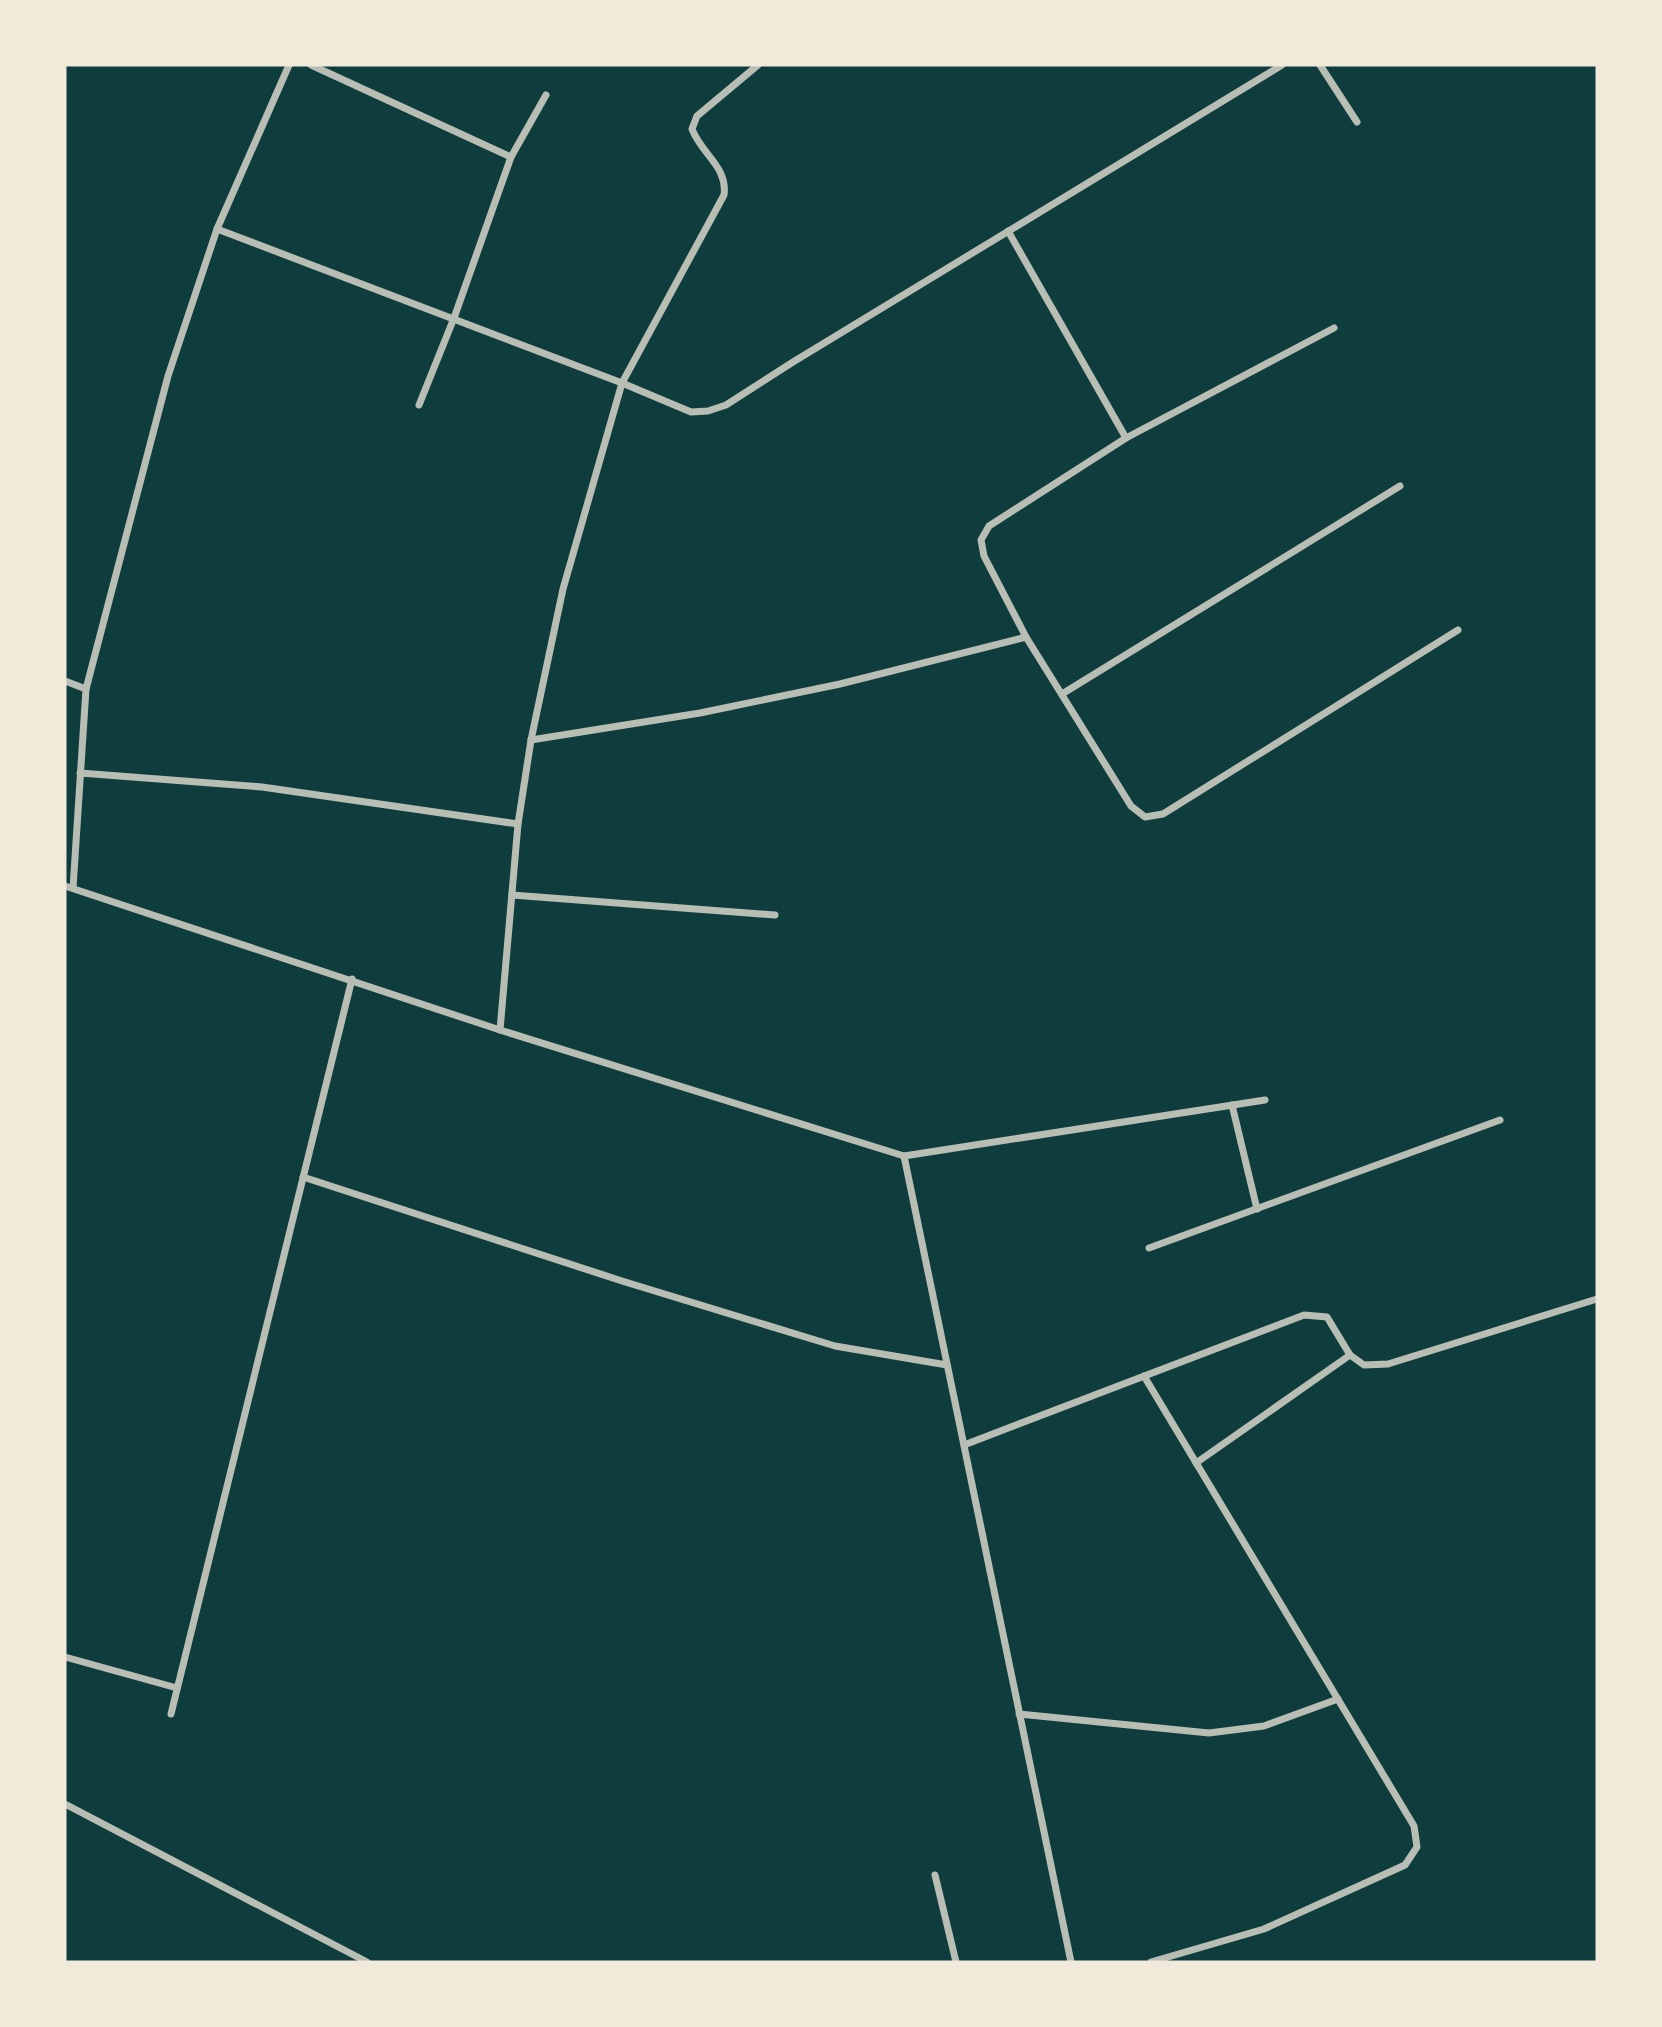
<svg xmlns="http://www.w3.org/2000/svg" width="1662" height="2027" font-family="'Archivo Narrow',sans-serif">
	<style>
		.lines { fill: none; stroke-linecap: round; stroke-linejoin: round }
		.minor { stroke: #b8beb3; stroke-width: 7 }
	</style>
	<rect width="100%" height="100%" fill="#0f3d3e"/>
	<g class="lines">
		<g class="minor">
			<polyline points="311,65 511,157"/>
			<polyline points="1320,65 1357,122"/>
			<polyline points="217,229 622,383 691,412 708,411 726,405 793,362 1282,65"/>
			<polyline points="1008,231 1126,438"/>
			<polyline points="1334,328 1126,438 989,526 981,540 984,556 1026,637 1131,806 1145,817 1163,814 1458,630"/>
			<polyline points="419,405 454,318 511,157 546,95"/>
			<polyline points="65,681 86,689"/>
			<polyline points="1062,694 1400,486"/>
			<polyline points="531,740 700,713 840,684 1026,637"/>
			<polyline points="80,773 262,787 518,824"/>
			<polyline points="65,886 500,1030 904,1156 1265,1100"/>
			<polyline points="73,888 86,689 168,376 217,229 289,65"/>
			<polyline points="512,895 775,915"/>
			<path d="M500,1030l18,-206 13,-84 32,-151 59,-206 102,-188c4,-28 -22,-40 -32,-66l5,-13 61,-51"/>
			<polyline points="1232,1105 1257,1209"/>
			<polyline points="904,1156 1071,1962"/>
			<polyline points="303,1177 622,1281 835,1346 947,1365"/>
			<polyline points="1149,1248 1500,1120"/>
			<polyline points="1144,1376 1414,1826 1417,1847 1405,1865 1264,1929 1151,1962"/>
			<polyline points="964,1445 1304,1315 1327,1317 1350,1355 1364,1365 1388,1364 1597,1299"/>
			<polyline points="1196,1463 1350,1355"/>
			<polyline points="65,1657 177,1688"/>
			<polyline points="171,1714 352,979"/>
			<polyline points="1019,1714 1209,1733 1264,1726 1338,1699"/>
			<polyline points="65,1804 367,1962"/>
			<polyline points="935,1875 956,1962"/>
		</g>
	</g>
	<rect width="1662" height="2027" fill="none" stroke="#f1e9da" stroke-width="133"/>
</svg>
